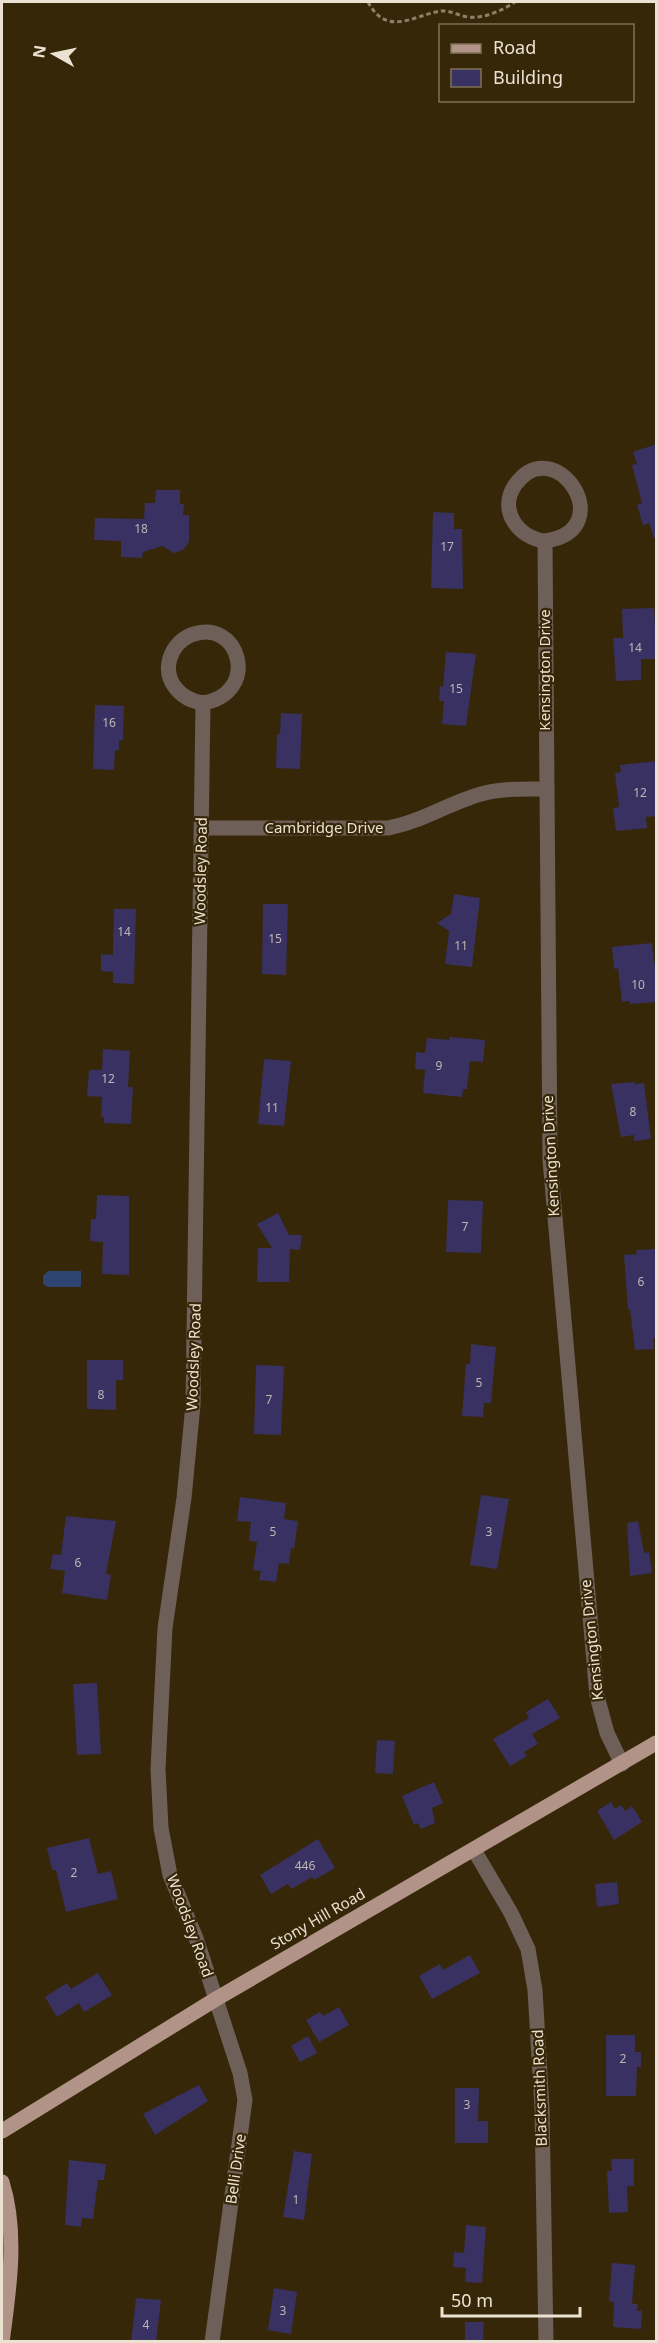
<svg xmlns="http://www.w3.org/2000/svg" width="658" height="2343" font-family="'Noto Sans',sans-serif">
	<style>
		.water { fill: #304472 }
		.building { fill: #383161 }
		.lines { fill: none; stroke-linecap: round; stroke-linejoin: round }
		.path { stroke: #8c8068; stroke-width: 3; stroke-dasharray: 4.5 3; stroke-linecap: butt }
		.minor { stroke: #6e5f59; stroke-width: 15 }
		.major { stroke: #b29387; stroke-width: 15 }
		.labels { text-anchor: middle; stroke-width: 4.5; stroke-linejoin: round; paint-order: stroke }
		.number-label { font-size: 12px; fill: #bfb6b6 }
		.street-label { font-size: 15px; fill: #ece2d2; stroke: #362709 }
	</style>
	<rect width="100%" height="100%" fill="#362709"/>
	<polygon class="water" points="48,1271 81,1271 81,1287 48,1287 43,1284 43,1276"/>
	<g class="building">
		<polygon points="657,444 657,538 654,538 649,523 643,525 637,505 642,503 632,465 637,464 633,452"/>
		<polygon points="156,490 180,490 180,504 184,504 183,515 189,515 189,542 183,550 174,553 162,546 143,552 142,558 121,557 121,541 94,540 95,518 144,519 145,503 155,503"/>
		<polygon points="433,512 454,513 454,529 462,529 463,589 431,588"/>
		<polygon points="654,608 657,659 641,659 641,680 616,681 613,638 623,638 622,609"/>
		<polygon points="446,652 476,654 466,726 442,724 444,701 439,701 440,686 443,687"/>
		<polygon points="95,705 124,706 123,740 119,740 119,750 115,750 114,770 93,769"/>
		<polygon points="281,713 302,714 300,769 276,768 277,734 280,734"/>
		<polygon points="657,761 657,816 646,817 647,828 616,831 613,808 619,807 615,773 621,772 620,765"/>
		<polygon points="454,894 480,898 472,967 445,964 449,931 437,923 451,914"/>
		<polygon points="263,904 288,904 286,975 262,974"/>
		<polygon points="114,909 136,909 134,984 113,983 113,972 101,971 101,954 113,955"/>
		<polygon points="652,943 654,963 657,962 657,1002 630,1004 629,1001 622,1002 618,968 614,969 612,947"/>
		<polygon points="450,1037 485,1040 483,1062 470,1061 467,1089 463,1089 462,1097 423,1093 425,1070 415,1069 416,1052 425,1053 427,1038 449,1040"/>
		<polygon points="103,1049 130,1051 128,1087 133,1087 131,1124 104,1123 104,1117 101,1117 102,1097 87,1096 89,1070 102,1070"/>
		<polygon points="264,1059 291,1061 284,1126 258,1124"/>
		<polygon points="635,1082 635,1084 644,1083 651,1139 634,1141 634,1135 621,1137 611,1084"/>
		<polygon points="97,1195 129,1196 129,1275 102,1274 103,1242 90,1241 91,1219 96,1219"/>
		<polygon points="448,1200 483,1201 481,1253 446,1252"/>
		<polygon points="278,1213 289,1235 302,1235 300,1250 290,1249 289,1282 257,1282 258,1248 272,1248 257,1224"/>
		<polygon points="657,1249 657,1338 653,1338 654,1349 635,1350 630,1309 628,1309 624,1255 637,1254 636,1250"/>
		<polygon points="471,1344 496,1347 491,1403 484,1403 483,1417 462,1416 466,1364 470,1364"/>
		<polygon points="87,1360 123,1360 123,1380 116,1380 116,1410 87,1409"/>
		<polygon points="256,1365 284,1366 281,1435 254,1434"/>
		<polygon points="481,1495 509,1499 497,1569 470,1565"/>
		<polygon points="240,1497 286,1503 284,1519 298,1521 294,1549 291,1548 289,1564 279,1563 276,1582 259,1580 261,1571 253,1570 257,1542 249,1541 251,1522 237,1521"/>
		<polygon points="66,1516 116,1521 106,1574 111,1575 107,1600 62,1593 65,1571 50,1569 53,1554 61,1555"/>
		<polygon points="638,1521 644,1553 649,1552 652,1573 630,1576 627,1523"/>
		<polygon points="97,1683 101,1754 77,1755 73,1684"/>
		<polygon points="548,1699 560,1718 532,1734 538,1744 524,1752 527,1756 510,1766 493,1739 529,1718 526,1712"/>
		<polygon points="377,1740 395,1741 393,1774 375,1773"/>
		<polygon points="434,1782 443,1803 432,1808 435,1823 421,1829 418,1823 414,1825 402,1796"/>
		<polygon points="611,1802 615,1809 621,1805 625,1811 632,1806 642,1822 614,1840 597,1811"/>
		<polygon points="89,1838 98,1874 111,1871 118,1899 66,1912 56,1870 52,1870 47,1848"/>
		<polygon points="318,1839 335,1868 314,1880 312,1877 291,1889 288,1884 271,1894 260,1875"/>
		<polygon points="617,1882 619,1904 597,1907 595,1884"/>
		<polygon points="470,1955 480,1973 432,1999 419,1976 440,1964 443,1970"/>
		<polygon points="98,1973 112,1995 84,2012 79,2003 57,2017 45,1997 67,1983 71,1989"/>
		<polygon points="339,2007 349,2025 319,2042 306,2020 320,2012 323,2016"/>
		<polygon points="606,2035 635,2035 635,2052 641,2052 641,2067 637,2067 636,2096 606,2096"/>
		<polygon points="308,2036 317,2053 300,2062 291,2046"/>
		<polygon points="199,2085 208,2101 155,2135 143,2114"/>
		<polygon points="455,2088 479,2088 478,2121 488,2121 488,2143 455,2143"/>
		<polygon points="294,2151 312,2154 304,2220 283,2217"/>
		<polygon points="611,2159 634,2159 634,2186 627,2186 628,2212 609,2213 607,2171 612,2171"/>
		<polygon points="69,2160 106,2164 104,2180 98,2180 93,2219 82,2218 81,2227 65,2225"/>
		<polygon points="466,2225 486,2227 482,2283 465,2282 466,2268 453,2267 454,2252 464,2253"/>
		<polygon points="612,2263 635,2265 632,2304 638,2304 637,2311 642,2311 641,2329 613,2327 614,2302 609,2301"/>
		<polygon points="274,2288 297,2292 291,2334 268,2330"/>
		<polygon points="136,2298 161,2300 156,2342 131,2342"/>
		<polygon points="465,2322 484,2322 483,2342 465,2342"/>
	</g>
	<g class="lines">
		<path class="path" d="M368,2c19,35 44,14 73,9 9,-1 18,5 27,6 16,2 35,-7 47,-15"/>
		<g class="minor">
			<path d="M545,541c77,-11 10,-112 -30,-56 -17,25 3,53 30,56l5,619 47,536 10,37 15,31"/>
			<path d="M203,703c59,-10 36,-87 -12,-68 -10,4 -18,13 -21,23 -7,23 11,42 33,45l-10,702 -9,93 -19,130 -7,141 3,59 9,47 26,63 44,135 5,27 -33,242"/>
			<path d="M202,828h186c33,-6 61,-25 93,-34 21,-6 43,-5 65,-5"/>
			<polyline points="474,1850 511,1913 528,1949 535,1990 542,2108 546,2342"/>
		</g>
		<g class="major">
			<polyline points="2,2131 216,1999 656,1743"/>
			<path d="M2,2182c16,50 7,109 0,160"/>
		</g>
	</g>
	<g class="labels">
		<g class="number-label">
			<text x="141" y="533">18</text>
			<text x="447" y="551">17</text>
			<text x="635" y="652">14</text>
			<text x="456" y="693">15</text>
			<text x="109" y="727">16</text>
			<text x="640" y="797">12</text>
			<text x="124" y="936">14</text>
			<text x="275" y="943">15</text>
			<text x="461" y="950">11</text>
			<text x="638" y="989">10</text>
			<text x="439" y="1070">9</text>
			<text x="108" y="1083">12</text>
			<text x="272" y="1112">11</text>
			<text x="633" y="1116">8</text>
			<text x="465" y="1231">7</text>
			<text x="641" y="1286">6</text>
			<text x="479" y="1387">5</text>
			<text x="101" y="1399">8</text>
			<text x="269" y="1404">7</text>
			<text x="273" y="1536">5</text>
			<text x="489" y="1536">3</text>
			<text x="78" y="1567">6</text>
			<text x="305" y="1870">446</text>
			<text x="74" y="1877">2</text>
			<text x="623" y="2063">2</text>
			<text x="467" y="2109">3</text>
			<text x="296" y="2204">1</text>
			<text x="283" y="2315">3</text>
			<text x="146" y="2329">4</text>
		</g>
		<g class="street-label">
			<text transform="translate(545 670) rotate(-90)" y="5">Kensington Drive</text>
			<text x="324" y="833">Cambridge Drive</text>
			<text transform="translate(201 871) rotate(-89)" y="5">Woodsley Road</text>
			<text transform="translate(551 1156) rotate(-93)" y="5">Kensington Drive</text>
			<text transform="translate(194 1357) rotate(-88)" y="5">Woodsley Road</text>
			<text transform="translate(592 1640) rotate(-96)" y="5">Kensington Drive</text>
			<text transform="translate(318 1919) rotate(-30)" y="5">Stony Hill Road</text>
			<text transform="translate(190 1926) rotate(70)" y="5">Woodsley Road</text>
			<text transform="translate(540 2088) rotate(-92)" y="5">Blacksmith Road</text>
			<text transform="translate(236 2169) rotate(-82)" y="5">Belli Drive</text>
		</g>
	</g>
	<rect width="658" height="2343" fill="none" stroke="#ece2d2" stroke-width="6"/>
	<rect x="439" y="24" width="195" height="78" fill="#362709" stroke="#7f7259" stroke-width="1.5"/>
	<rect x="451" y="44" width="30" height="9" fill="#b29387" stroke="#7f7259" stroke-width="1.5"/>
	<text x="493" y="54" font-size="18" fill="#ece2d2">Road</text>
	<rect x="451" y="69" width="30" height="18" fill="#383161" stroke="#7f7259" stroke-width="1.5"/>
	<text x="493" y="84" font-size="18" fill="#ece2d2">Building</text>
	<g transform="translate(54 54) rotate(279)" stroke="#362709" stroke-width="4.5" paint-order="stroke">
	<path d="M0-4.5L10 22L0 15L-10 22Z" fill="#ece2d2"/>
	<text y="-9" font-size="16" font-weight="bold" text-anchor="middle" fill="#ece2d2">N</text>
	</g>
	<path d="M442 2307v9h138v-9" fill="none" stroke="#ece2d2" stroke-width="3"/>
	<text x="451" y="2307" font-size="18" fill="#ece2d2" stroke="#362709" stroke-width="4.5" paint-order="stroke">50 m</text>
</svg>
